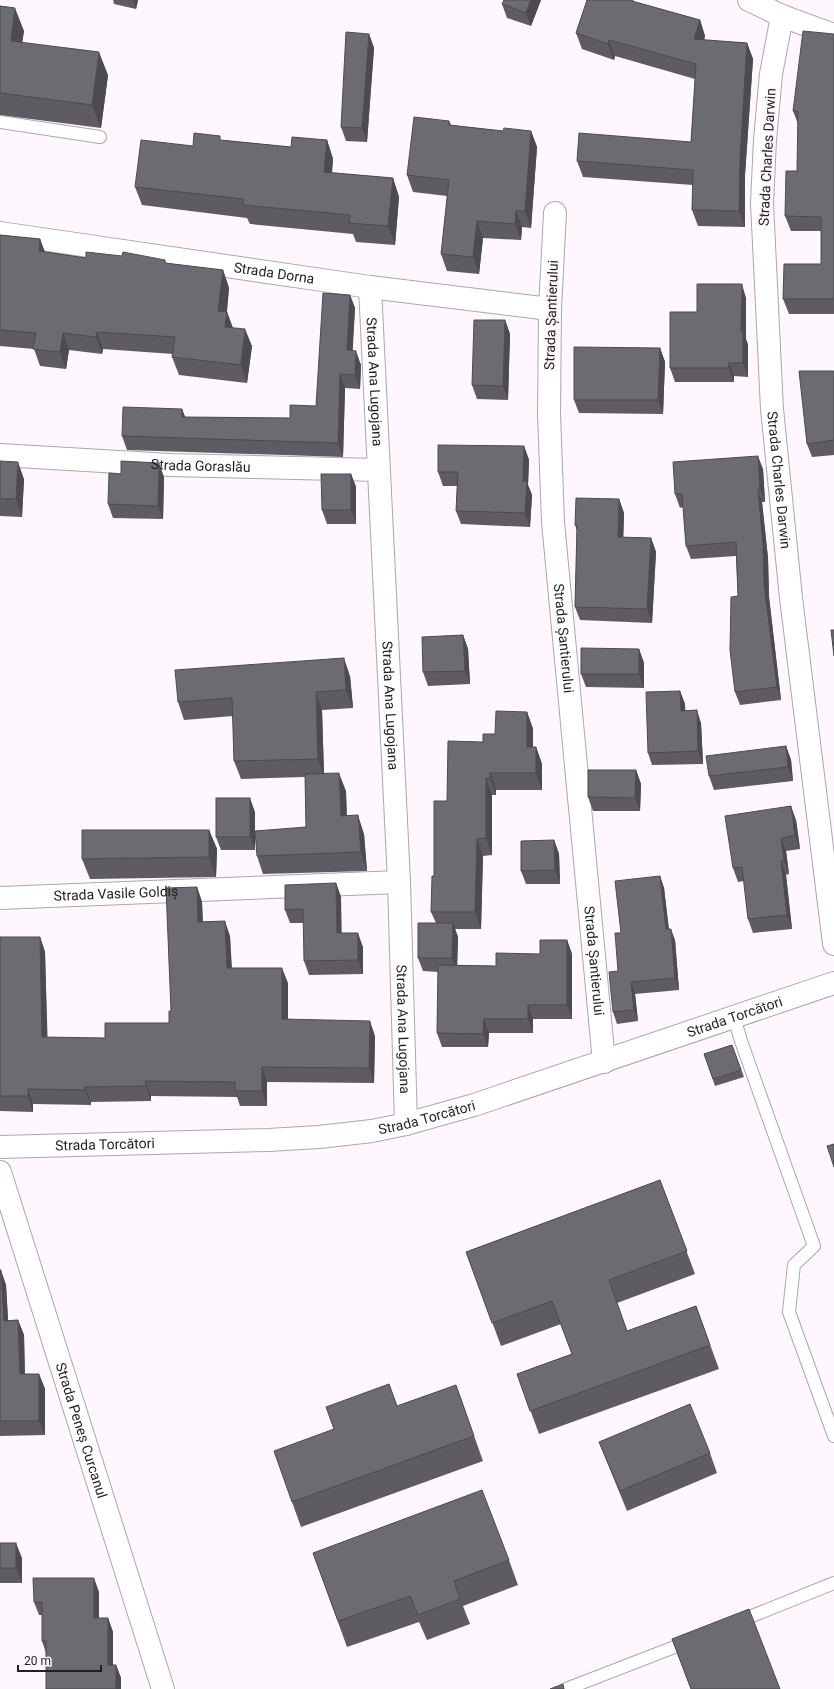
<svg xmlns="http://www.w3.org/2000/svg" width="834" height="1689" font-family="Roboto,sans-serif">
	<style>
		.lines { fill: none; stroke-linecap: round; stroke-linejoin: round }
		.service-casing { stroke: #ada6ac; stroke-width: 14 }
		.minor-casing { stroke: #ada6ac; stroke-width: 24 }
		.tertiary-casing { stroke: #ada6ac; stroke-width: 24 }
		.service { stroke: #fff; stroke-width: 12 }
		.minor { stroke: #fff; stroke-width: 22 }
		.tertiary { stroke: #fff; stroke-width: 22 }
		.wall { fill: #5e5c62 }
		.shaded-wall { fill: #4c4b50 }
		.building { fill: #6d6b72; stroke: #4c4b50 }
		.labels { text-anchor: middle; stroke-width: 3.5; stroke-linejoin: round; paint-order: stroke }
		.street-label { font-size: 14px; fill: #221f21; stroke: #fef7fd }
	</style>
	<rect width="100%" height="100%" fill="#fef7fd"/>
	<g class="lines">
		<defs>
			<g id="service">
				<polyline points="0,122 100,137"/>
				<polyline points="734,1017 741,1041 814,1246 794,1265 789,1312 834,1436"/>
				<polyline points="737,1622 834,1583"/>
				<polyline points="566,1689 690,1641"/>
			</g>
			<g id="minor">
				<polyline points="749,0 782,16 834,35"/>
				<path id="s1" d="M782,16l-11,58 -6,66 -3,63 10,206 19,189 43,346"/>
				<path id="s2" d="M555,213l-5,96 -1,105 4,108 51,540"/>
				<path id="s3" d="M0,233l370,54 180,22"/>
				<path id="s4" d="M370,287l29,595 7,242"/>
				<path id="s5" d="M0,455l170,10 208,5"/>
				<path id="s6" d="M0,898l399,-16"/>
			</g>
			<g id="tertiary">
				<path id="s7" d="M0,1147l268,-7 51,-3 53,-6 34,-7 68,-19 360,-122"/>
				<path id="s8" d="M0,1172l163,517"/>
			</g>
		</defs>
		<use href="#service" class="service-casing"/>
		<use href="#minor" class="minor-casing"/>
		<use href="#tertiary" class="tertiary-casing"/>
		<use href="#service" class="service"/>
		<use href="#minor" class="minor"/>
		<use href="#tertiary" class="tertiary"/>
	</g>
	<g class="wall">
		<polygon points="113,0 138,0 136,9 114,4"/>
		<polygon points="504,0 541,0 531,26 507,18 502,4"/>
		<polygon points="587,0 633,0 634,2 700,20 705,36 704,40 747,43 753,59 745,175 745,227 698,226 692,210 693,185 583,177 577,161 691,142 695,79 615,56 614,60 582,49 576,33"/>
		<polygon points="0,6 24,31 22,42 108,75 101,128 0,115"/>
		<polygon points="369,34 374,48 367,142 346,141 341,127"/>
		<polygon points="834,34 834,314 789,314 783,299 821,264 821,231 791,231 785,216 797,171 798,124 793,111"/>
		<polygon points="449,121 451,125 503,131 531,131 537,147 531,228 522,227 521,240 483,238 479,274 447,271 441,254 447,196 413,192 407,175"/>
		<polygon points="222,140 291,147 327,140 333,159 332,173 393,178 399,197 395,245 356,242 353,234 250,224 247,218 142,205 135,187 193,146"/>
		<polygon points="0,235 40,239 45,252 86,258 122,256 165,260 166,263 223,270 229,288 227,312 233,328 252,346 247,383 179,375 172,357 173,354 103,349 102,354 69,350 66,369 40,366 34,349 0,346"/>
		<polygon points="350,295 355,308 352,351 361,365 360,389 345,388 343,457 127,450 122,436 182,409 185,417 290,418 316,406"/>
		<polygon points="746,298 746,339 748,345 748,377 734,376 734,382 675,382 670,368 697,312"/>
		<polygon points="505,320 510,334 508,400 477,399 472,385"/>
		<polygon points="660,348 665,362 663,414 579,413 574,400"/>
		<polygon points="834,371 834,455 812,457 807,444"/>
		<polygon points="524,446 529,460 528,485 532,495 530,527 461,524 456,511 457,486 443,486 438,472"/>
		<polygon points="0,461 24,479 22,517 0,516"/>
		<polygon points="763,469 765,502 762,502 768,558 769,597 781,700 740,705 735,692 738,596 736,556 691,559 686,546 683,507 680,508 675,494"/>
		<polygon points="351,474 356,487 356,524 327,524 322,510"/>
		<polygon points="164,477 163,519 113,518 108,504"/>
		<polygon points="619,499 624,513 623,537 651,538 656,552 652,623 580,620 575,607 577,531 575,525"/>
		<polygon points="463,635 468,649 470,684 428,686 423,672"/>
		<polygon points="639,649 644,663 644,688 586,687 581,674"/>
		<polygon points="350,676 353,708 322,710 324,773 346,791 347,816 364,834 367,871 263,874 257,856 306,827 305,777 241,779 234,761 233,716 184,720 178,702"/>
		<polygon points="680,691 685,704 685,711 701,723 703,764 652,765 648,753"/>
		<polygon points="527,712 533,729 533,747 536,747 542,764 542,790 496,790 496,795 492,795 492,855 483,856 481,929 455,929 458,937 457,965 496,966 540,954 567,940 572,954 572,1019 533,1019 533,1033 489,1033 488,1047 442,1047 437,1033 438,972 423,971 418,958 436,923 431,912 434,876 447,801 495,734"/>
		<polygon points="786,746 791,760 793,781 714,790 709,776"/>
		<polygon points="636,770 641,784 640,811 593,811 588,797"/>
		<polygon points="255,812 255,850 221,850 216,837"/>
		<polygon points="796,820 800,849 786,851 789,874 786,875 792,929 753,933 748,919 744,881 738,882 733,868"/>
		<polygon points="209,830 217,849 216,877 90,879 82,859"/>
		<polygon points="554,840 559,854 560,884 526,884 521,871"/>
		<polygon points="660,876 664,888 669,929 675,940 679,990 635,994 638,1021 617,1024 613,1012 618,971 621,933"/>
		<polygon points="336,883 341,897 341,933 363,947 363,974 309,975 304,961 304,923 290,923 285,910"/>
		<polygon points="197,887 202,902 203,922 230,936 232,968 288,983 288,1019 375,1036 374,1083 267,1082 267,1106 240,1106 237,1097 151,1096 151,1101 91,1102 91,1105 33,1104 33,1112 0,1111 0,937 40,937 45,952 47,1038 105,1038 169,1023 171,1011"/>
		<polygon points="732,1045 744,1077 715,1086 704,1054"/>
		<polygon points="660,1180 695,1274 617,1303 627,1331 696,1306 719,1369 539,1434 517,1374 572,1354 561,1324 501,1346 466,1252"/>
		<polygon points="0,1265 0,1270 6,1285 8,1321 18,1320 24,1335 25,1374 39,1374 45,1389 45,1435 0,1436"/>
		<polygon points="389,1384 397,1406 456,1385 483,1461 301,1527 292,1502 334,1429"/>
		<polygon points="599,1442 710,1453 717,1473 627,1511 607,1462"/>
		<polygon points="0,1543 22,1558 22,1583 0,1583"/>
		<polygon points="313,1553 509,1560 518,1585 463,1606 470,1624 427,1640 419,1622 347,1647"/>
		<polygon points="99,1592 99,1618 108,1618 113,1632 113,1665 116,1665 121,1678 46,1653 42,1641 42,1615 39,1615 34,1602"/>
		<polygon points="672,1639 780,1689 691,1689"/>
	</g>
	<g class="shaded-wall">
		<polygon points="133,0 138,0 136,9"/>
		<polygon points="531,0 541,0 531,26 526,13"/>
		<polygon points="15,8 24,31 19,64 11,41"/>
		<polygon points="700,20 705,36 700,55 694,39"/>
		<polygon points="369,34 374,48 367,142 362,128"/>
		<polygon points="609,40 615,56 614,60 608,44"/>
		<polygon points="747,43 753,59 745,175 745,227 739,211 740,159"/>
		<polygon points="99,52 108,75 101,128 92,105"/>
		<polygon points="531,131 537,147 531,228 525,211"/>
		<polygon points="327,140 333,159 330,191 324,172"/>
		<polygon points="393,178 399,197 395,245 388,226"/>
		<polygon points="516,211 522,227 521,240 515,224"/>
		<polygon points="477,221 483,238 479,274 473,257"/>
		<polygon points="40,239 46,256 39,251"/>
		<polygon points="223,270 229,288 225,328 218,311"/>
		<polygon points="742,284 746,298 746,339 748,345 748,377 743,363 741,331"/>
		<polygon points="350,295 355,308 352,364 347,350"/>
		<polygon points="227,312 233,329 225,327"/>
		<polygon points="505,320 510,334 508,400 503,386"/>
		<polygon points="245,329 252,346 247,383 241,365"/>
		<polygon points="97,332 103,349 102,354 96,337"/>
		<polygon points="63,333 69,350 66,369 60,352"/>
		<polygon points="660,348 665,362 663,414 658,400"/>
		<polygon points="356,351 361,365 360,389 355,375"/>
		<polygon points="729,363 734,376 734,382 729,368"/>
		<polygon points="340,374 345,388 343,457 338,443"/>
		<polygon points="182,409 187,422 182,417"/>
		<polygon points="524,446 529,460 528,485 532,495 530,527 525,513 523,481"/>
		<polygon points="758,456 763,469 765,502 760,489"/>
		<polygon points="18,462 24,479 22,517 16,499"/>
		<polygon points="159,463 164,477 163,519 158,506"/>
		<polygon points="351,474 356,487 356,524 351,510"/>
		<polygon points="758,489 762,502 768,558 769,597 781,700 777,687 764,584"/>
		<polygon points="619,499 624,513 623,551 618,537"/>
		<polygon points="651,538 656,552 652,623 647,609"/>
		<polygon points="463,635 468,649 470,684 465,671"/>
		<polygon points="639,649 644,663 644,688 639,674"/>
		<polygon points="344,658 350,676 353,708 346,690"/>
		<polygon points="680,691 685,704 686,723 681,711"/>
		<polygon points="316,692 322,710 324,777 318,759"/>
		<polygon points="697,710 701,723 703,764 698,751"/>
		<polygon points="527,712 533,729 533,764 527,747"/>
		<polygon points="786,746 791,760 793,781 788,767"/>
		<polygon points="536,747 542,764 542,790 536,773"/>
		<polygon points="636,770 641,784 640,811 635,798"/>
		<polygon points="339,773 346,791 347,835 341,816"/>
		<polygon points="490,773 496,790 496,795 490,778"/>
		<polygon points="486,778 492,795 492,855 486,838"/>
		<polygon points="250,798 255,812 255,850 250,837"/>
		<polygon points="791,806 796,820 800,849 795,835"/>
		<polygon points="358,815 364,834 367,871 361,852"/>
		<polygon points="209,830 217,849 216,877 209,857"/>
		<polygon points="781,838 786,851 789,874 784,861"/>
		<polygon points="477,839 483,856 481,929 475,912"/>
		<polygon points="554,840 559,854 560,884 555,870"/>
		<polygon points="781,861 786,875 792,929 787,915"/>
		<polygon points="660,876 664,888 670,941 666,929"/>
		<polygon points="336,883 341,897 342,947 337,933"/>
		<polygon points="197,887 202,902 203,937 198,922"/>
		<polygon points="225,921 230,936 232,983 227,968"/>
		<polygon points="453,923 458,937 457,972 452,958"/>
		<polygon points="671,929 675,940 679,990 675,978"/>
		<polygon points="358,933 363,947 363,974 358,960"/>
		<polygon points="40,937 45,952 48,1053 42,1037"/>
		<polygon points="567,940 572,954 572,1019 567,1005"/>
		<polygon points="282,968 288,983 288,1035 282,1019"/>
		<polygon points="631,982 635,994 638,1021 634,1010"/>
		<polygon points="528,1005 533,1019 533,1033 528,1019"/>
		<polygon points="484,1019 489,1033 488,1047 483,1034"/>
		<polygon points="370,1021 375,1036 374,1083 369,1068"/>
		<polygon points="262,1067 267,1082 267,1106 262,1091"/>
		<polygon points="145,1081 151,1096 151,1101 146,1086"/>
		<polygon points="85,1087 91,1102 91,1105 85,1090"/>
		<polygon points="28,1089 33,1104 33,1112 28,1096"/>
		<polygon points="1,1270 6,1285 9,1336 4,1321"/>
		<polygon points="18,1320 24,1335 25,1389 20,1374"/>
		<polygon points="39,1374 45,1389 45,1435 39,1421"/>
		<polygon points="16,1543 22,1558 22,1583 16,1568"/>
		<polygon points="94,1578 99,1592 99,1632 94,1618"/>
		<polygon points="108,1618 113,1632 113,1678 108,1665"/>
		<polygon points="116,1665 121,1678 121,1689 116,1689"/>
	</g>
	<g class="building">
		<polygon points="504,0 531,0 526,13 502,4"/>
		<polygon points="587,0 633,0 632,1 700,20 694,39 747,43 740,159 739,211 692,210 693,170 577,161 579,133 691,142 696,64 609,40 608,44 576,33"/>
		<polygon points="0,6 15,8 11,41 99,52 92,105 0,93"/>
		<polygon points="803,31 834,34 834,299 783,299 784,264 821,264 821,217 785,216 786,171 797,171 798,111 793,111"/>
		<polygon points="346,32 369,34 362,128 341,127"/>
		<polygon points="414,117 449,121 449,125 503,131 504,128 531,131 525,211 516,211 515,224 477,221 473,257 441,254 449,180 407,175"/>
		<polygon points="194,133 220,136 220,140 291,147 292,137 327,140 324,172 393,178 388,226 349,223 350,215 243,205 243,199 135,187 141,140 193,146"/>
		<polygon points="0,235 40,239 39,251 86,258 86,252 122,256 123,252 165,260 165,263 223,270 218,311 227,312 225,327 245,329 241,365 172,357 175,337 97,332 96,337 63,333 60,352 33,349 36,333 0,330"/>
		<polygon points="697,284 742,284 741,331 743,331 743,363 729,363 729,368 670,368 670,312 697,312"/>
		<polygon points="323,293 350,295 347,350 356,351 355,375 340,374 338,443 122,436 123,407 182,409 182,417 290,418 290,405 316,406"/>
		<polygon points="474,320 505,320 503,386 472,385"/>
		<polygon points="574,347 660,348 658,400 574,400"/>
		<polygon points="799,371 834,371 834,440 807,444"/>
		<polygon points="438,445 524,446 523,481 527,481 525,513 456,511 458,472 438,472"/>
		<polygon points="758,456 760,489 758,489 763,544 764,584 777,687 735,692 730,650 731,597 738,596 736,542 686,546 682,494 675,494 673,462"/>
		<polygon points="0,461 18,462 16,499 0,499"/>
		<polygon points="121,461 159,463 158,506 108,504 109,473 121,474"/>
		<polygon points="321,474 351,474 351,510 322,510"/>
		<polygon points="576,498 619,499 618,537 651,538 647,609 575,607 577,525 575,525"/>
		<polygon points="831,630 834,630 834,656"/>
		<polygon points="463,635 465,671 423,672 422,637"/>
		<polygon points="581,648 639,649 639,674 581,674"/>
		<polygon points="344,658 346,690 316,692 318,759 234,761 232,698 178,702 175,670"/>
		<polygon points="680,691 681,711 697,710 698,751 648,753 646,692"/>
		<polygon points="496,711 527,712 527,747 536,747 536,773 490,773 490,778 486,778 486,838 477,839 475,912 431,912 432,876 434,876 434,801 447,801 448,741 483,742 483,734 495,734"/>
		<polygon points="786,746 788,767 709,776 706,756"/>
		<polygon points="588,770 636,770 635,798 588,797"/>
		<polygon points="339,773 341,816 358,815 361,852 257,856 255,831 306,827 305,774"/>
		<rect x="216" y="798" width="34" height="39"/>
		<polygon points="791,806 795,835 781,838 784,861 781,861 787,915 748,919 742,867 733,868 725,816"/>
		<polygon points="82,830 209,830 209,857 82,859"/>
		<polygon points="554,840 555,870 521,871 521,841"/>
		<polygon points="660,876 666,929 671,929 675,978 631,982 634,1010 613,1012 609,972 618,971 615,933 621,933 615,881"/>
		<polygon points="336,883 337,933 358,933 358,960 304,961 303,909 285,910 285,885"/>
		<polygon points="197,887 198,922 225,921 227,968 282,968 282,1019 370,1021 369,1068 262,1067 262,1091 235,1091 235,1082 145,1081 146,1086 85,1087 85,1090 28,1089 28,1096 0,1096 0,937 40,937 42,1037 105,1038 105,1023 169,1023 169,1011 171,1011 166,888"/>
		<polygon points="418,923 453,923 452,958 418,958"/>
		<polygon points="540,940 567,940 567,1005 528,1005 528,1019 484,1019 483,1034 437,1033 438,965 496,966 496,953 540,954"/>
		<polygon points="732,1045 741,1070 713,1079 704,1054"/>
		<polygon points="834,1144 834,1167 827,1146"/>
		<polygon points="660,1180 687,1251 609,1280 627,1331 696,1306 710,1345 530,1411 517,1374 572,1354 552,1301 492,1323 466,1252"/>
		<polygon points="0,1270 1,1270 4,1321 18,1320 20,1374 39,1374 39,1421 0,1421"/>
		<polygon points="389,1384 397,1406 456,1385 474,1436 292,1502 274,1451 334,1429 326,1407"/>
		<polygon points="690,1404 710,1453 620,1491 599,1442"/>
		<polygon points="482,1490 509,1560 454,1581 460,1599 418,1615 410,1596 338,1621 313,1553"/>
		<rect x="0" y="1543" width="16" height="25"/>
		<polygon points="33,1578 94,1578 94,1618 108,1618 108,1665 116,1665 116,1689 46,1689 46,1641 42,1641 42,1602 34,1602"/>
		<polygon points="749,1609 780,1689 691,1689 672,1639"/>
		<polygon points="563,1684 564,1689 550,1689"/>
	</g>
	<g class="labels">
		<g class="street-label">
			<text transform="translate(767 157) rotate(-87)" y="5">Strada Charles Darwin</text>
			<text dy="5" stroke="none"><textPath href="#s3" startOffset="277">Strada Dorna</textPath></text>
			<text transform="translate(551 315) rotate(-88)" y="5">Strada Șantierului</text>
			<text dy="5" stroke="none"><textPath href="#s4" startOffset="95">Strada Ana Lugojana</textPath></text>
			<text dy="5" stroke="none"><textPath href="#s5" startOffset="201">Strada Goraslău</textPath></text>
			<text dy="5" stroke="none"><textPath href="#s1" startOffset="466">Strada Charles Darwin</textPath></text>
			<text dy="5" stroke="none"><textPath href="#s2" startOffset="426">Strada Șantierului</textPath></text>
			<text dy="5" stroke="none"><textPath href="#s4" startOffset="419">Strada Ana Lugojana</textPath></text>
			<text dy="5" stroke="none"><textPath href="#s6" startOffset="116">Strada Vasile Goldiș</textPath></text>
			<text dy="5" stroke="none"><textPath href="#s2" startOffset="750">Strada Șantierului</textPath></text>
			<text dy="5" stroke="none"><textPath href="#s7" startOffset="753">Strada Torcători</textPath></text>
			<text dy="5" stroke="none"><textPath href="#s4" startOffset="743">Strada Ana Lugojana</textPath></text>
			<text dy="5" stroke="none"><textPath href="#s7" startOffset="429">Strada Torcători</textPath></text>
			<text dy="5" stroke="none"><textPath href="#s7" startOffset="105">Strada Torcători</textPath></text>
			<text dy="5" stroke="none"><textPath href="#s8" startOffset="271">Strada Peneș Curcanul</textPath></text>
		</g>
	</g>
	<path d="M18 1665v6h83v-6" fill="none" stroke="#221f21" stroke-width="2"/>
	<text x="24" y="1665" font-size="12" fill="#221f21" stroke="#fef7fd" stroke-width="3" paint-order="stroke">20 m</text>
</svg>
